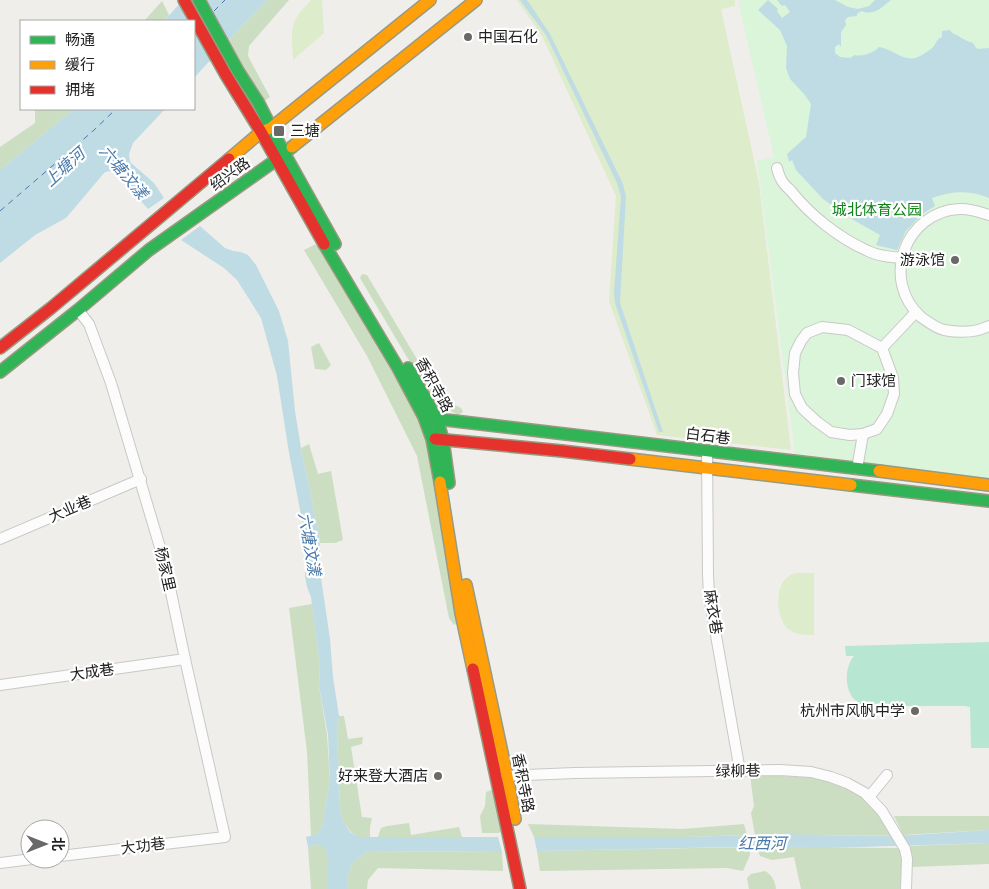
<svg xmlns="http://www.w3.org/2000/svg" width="989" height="889" font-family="'Noto Sans','Noto Sans SC',sans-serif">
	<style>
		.grass { fill: #ddeccb }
		.forest { fill: #cbdec1 }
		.park { fill: #daf5da }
		.pitch { fill: #b7e6d2 }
		.water { fill: #bfdbe3 }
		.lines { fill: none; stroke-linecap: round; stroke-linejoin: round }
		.ferry { stroke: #4a7aab; stroke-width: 1; stroke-dasharray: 6 5; stroke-linecap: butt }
		.street-casing { stroke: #c9c8c7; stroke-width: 12 }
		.fast-casing { stroke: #999a82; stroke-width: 14 }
		.slow-casing { stroke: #999a82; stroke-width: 14 }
		.jam-casing { stroke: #999a82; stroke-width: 14 }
		.street { stroke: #fdfcfc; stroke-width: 10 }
		.fast { stroke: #30b455; stroke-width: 11 }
		.slow { stroke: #ff9f0a; stroke-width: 11 }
		.jam { stroke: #e5322d; stroke-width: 11 }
		.poi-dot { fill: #6a6968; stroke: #fff; stroke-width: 2 }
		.labels { text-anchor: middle; stroke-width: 4.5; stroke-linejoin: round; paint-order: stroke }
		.poi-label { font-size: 15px; fill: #222; stroke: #fff; text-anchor: start }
		.street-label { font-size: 15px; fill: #222; stroke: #fff }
		.park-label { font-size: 15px; fill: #0c8416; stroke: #fff }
		.water-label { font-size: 16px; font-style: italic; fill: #4a7aab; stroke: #fff }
	</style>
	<rect width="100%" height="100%" fill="#f0eeeb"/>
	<g class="grass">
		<path d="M311,0h11l2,33 -31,27c0,-11 -3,-26 1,-37 3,-9 11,-16 17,-23z"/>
		<polygon points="517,0 735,0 735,6 721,9 759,183 791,450 657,435 609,301 616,196 542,36"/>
		<path d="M796,573h18v62c-7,0 -16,0 -23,-4 -15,-9 -18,-45 -2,-55 2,-2 4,-2 7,-3z"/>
	</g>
	<g class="forest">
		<polygon points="267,0 289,0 249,46 248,56 270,97 263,102 228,41"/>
		<polygon points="162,1 169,15 164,21 144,21"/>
		<polygon points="35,109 74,109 0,170 0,147 35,123"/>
		<polygon points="316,244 401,387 416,415 428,446 458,623 454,625 449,618 417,456 367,356 304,250"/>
		<polygon points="362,274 367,275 440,398 461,408 463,412 458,415 433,401 360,278"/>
		<polygon points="319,343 331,365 326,370 315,369 311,347"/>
		<polygon points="309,444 318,474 331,471 343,540 335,543 320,543 319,534 301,448"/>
		<polygon points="312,604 320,667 319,686 327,735 330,779 322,829 317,834 311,836 307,752 289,608"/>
		<polygon points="339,716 344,716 348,739 363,737 362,744 351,747 362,817 372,818 370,827 370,837 359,837 352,833 344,823 340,810 337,730"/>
		<path d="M750,775l62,2 20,5 31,14 15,17 15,22c-46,2 -92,-1 -138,0l-4,-22 3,-7z"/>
		<polygon points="494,789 502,830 499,833 482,833 480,816 485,806 486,792"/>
		<polygon points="894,816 989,816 989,830 903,835"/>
		<polygon points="409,823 411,835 459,827 462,837 378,837 381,828 387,826"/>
		<polygon points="528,824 682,829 744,824 747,835 686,837 534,837"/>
		<polygon points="989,843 989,864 912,867 912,857 908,846"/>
		<polygon points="317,844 324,846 327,856 327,889 311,889 308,847"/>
		<polygon points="750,847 750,855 743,871 727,868 540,871 537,851"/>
		<polygon points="757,847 901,848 904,851 904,889 801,889 794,857 772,860 760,856"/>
		<path d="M369,851l133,1 1,19 -125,-3 -10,12 -1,9h-19c-1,-21 3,-27 21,-38z"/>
		<path d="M765,871c7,4 10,10 11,18h-27l-2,-11 4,-4z"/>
	</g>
	<polygon class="park" points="739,0 989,0 989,485 796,461 757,161 774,157 739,6"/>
	<path class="pitch" d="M989,642v106h-18l-1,-41 -5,-1h-97c-5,-1 -10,-3 -14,-7 -10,-11 -9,-33 0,-43h-8l-1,-10z"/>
	<g class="water">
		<polygon points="183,0 267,0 228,41 194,78 194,21 164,21"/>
		<polygon points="520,0 527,0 550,34 623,184 626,196 620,303 663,432 659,432 615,303 614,293 621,197 617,183 546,35"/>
		<path d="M768,0l10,9 -1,2 5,7 8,-6 -5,-7 -3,1 -5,-6h58l13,7 10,2 11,-3 6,-6h16c-10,8 -17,16 -30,11l-4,3v2l-9,1 -3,3 1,5 -5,7v15l-2,-3 -4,3v6l5,4 10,1 5,-3c7,2 19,-2 24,-8 18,3 27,20 46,6 3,-2 7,-4 9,-7 3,-5 3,-7 8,-9v-6l8,-1 2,3c8,3 13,8 21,10l3,5 3,1 10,-1v150c-21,-8 -36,-7 -57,0l3,8 -14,9 -15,16 -9,19 -21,-5 4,-10 -30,-17 -27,-19 -27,-29 -4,-10 -3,2 -2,-8 19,-17 5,-33 -6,-9 -15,-16 -4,-11 1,-22 -7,-16 -22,-20z"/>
		<polygon points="74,109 165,109 133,143 129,154 130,162 154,183 164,198 148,209 115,172 110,171 105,172 66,218 35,235 0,263 0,170"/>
		<path d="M200,226l25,22 8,3 8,1 7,3 8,10 23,46 9,30 7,70 6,37 18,86 1,16 -1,14 11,75 3,38 6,39 -2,14 3,80 4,13 7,10 9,4h138l4,15 -133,-1c-18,11 -22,17 -21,38h-21v-33l-3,-9 -7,-3 -9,3 -2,-10 11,-3 5,-6 8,-49 -2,-44 -9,-49 1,-19 -9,-70 -4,-10 -2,-11 1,-30 -2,-16 -15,-77 -12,-77 -16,-58 -24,-38 -13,-12 -43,-28z"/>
		<polygon points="989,830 989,843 827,848 734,847 537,851 534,837 686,837 784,834 854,836 912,835"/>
	</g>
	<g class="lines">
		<g class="ferry">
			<polyline points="214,11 225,0"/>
			<polyline points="0,211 93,131 116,109"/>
		</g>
		<defs>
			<g id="street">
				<path d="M777,168c1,4 2,8 4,11 2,5 7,9 10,12 20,25 48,47 77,60 10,5 22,6 34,7"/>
				<path d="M989,215c-10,-3 -19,-7 -30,-6 -54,3 -79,71 -38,108 7,5 15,11 23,13 16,3 31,3 45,-4"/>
				<polygon points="822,327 848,330 882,348 893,378 894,394 887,414 877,429 863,434 850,435 831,432 816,421 802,408 795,394 793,373 795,353 801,341 807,333"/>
				<polyline points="882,348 916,312"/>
				<polyline points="707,451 708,574 709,596 740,771"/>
				<polyline points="857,469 863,434"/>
				<polyline points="0,539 141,479"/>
				<polyline points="0,685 185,659"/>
				<polyline points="502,776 575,773 780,770 811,772 831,777 847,783 865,793 882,811 905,849 907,859 906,889"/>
				<polyline points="869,797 887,775"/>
				<polyline points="60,856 225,837 185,659 165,564 111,383 89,324 78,310"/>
				<polyline points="0,863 32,859"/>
			</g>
			<g id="fast">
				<polyline points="199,0 238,71 258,102 284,153 335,244"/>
				<polyline points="324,244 398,368 424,417 432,439 440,482"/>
				<polyline points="408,368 437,419 443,440 449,483"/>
				<polyline points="0,372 78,310 149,250 276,160 292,147"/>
				<polyline points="429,418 879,471"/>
				<polyline points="851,485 989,501"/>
			</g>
			<g id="slow">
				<polyline points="292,147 476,0"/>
				<polyline points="229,159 261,132 271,128 430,0"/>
				<polyline points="630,459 851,485"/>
				<polyline points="879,471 989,485"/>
				<polyline points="440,482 461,613 473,669"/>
				<polyline points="466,585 507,776 515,819"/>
			</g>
			<g id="jam">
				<polyline points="184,0 226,75 261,132 324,244"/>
				<polyline points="0,348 51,308 229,159"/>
				<polyline points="435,439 562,451 630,459"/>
				<polyline points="473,669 520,889"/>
			</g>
		</defs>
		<use href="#street" class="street-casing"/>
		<use href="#fast" class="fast-casing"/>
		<use href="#slow" class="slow-casing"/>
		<use href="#jam" class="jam-casing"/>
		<use href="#street" class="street"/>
		<use href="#fast" class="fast"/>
		<use href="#slow" class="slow"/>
		<use href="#jam" class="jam"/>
	</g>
	<g class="poi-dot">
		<circle cx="468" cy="37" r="5"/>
		<rect x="273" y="125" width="12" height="12" rx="2.5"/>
		<circle cx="955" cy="260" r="5"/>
		<circle cx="841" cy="381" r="5"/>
		<circle cx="915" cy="711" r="5"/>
		<circle cx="438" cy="776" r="5"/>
	</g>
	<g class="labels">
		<g class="poi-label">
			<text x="478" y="42">中国石化</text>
			<text x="290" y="136">三塘</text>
			<text x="945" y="265" text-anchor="end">游泳馆</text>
			<text x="851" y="386">门球馆</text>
			<text x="905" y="716" text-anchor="end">杭州市风帆中学</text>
			<text x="428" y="781" text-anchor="end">好来登大酒店</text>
		</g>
		<g class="street-label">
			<text transform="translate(230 174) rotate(-36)" y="5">绍兴路</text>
			<text transform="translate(434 385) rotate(61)" y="5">香积寺路</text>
			<text transform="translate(708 436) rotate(7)" y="5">白石巷</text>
			<text transform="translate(70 509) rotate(-23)" y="5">大业巷</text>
			<text transform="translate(165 569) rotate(77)" y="5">杨家里</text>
			<text transform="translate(713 612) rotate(81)" y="5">麻衣巷</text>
			<text transform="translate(92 672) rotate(-8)" y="5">大成巷</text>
			<text transform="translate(738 771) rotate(-1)" y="5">绿柳巷</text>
			<text transform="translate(523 783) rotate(79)" y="5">香积寺路</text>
			<text transform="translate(143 846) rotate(-7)" y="5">大功巷</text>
		</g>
		<g class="park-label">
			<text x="877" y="215">城北体育公园</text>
		</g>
		<g class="water-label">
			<text transform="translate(64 167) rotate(-42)" y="6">上塘河</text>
			<text transform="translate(124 172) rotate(50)" y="6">六塘汶漾</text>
			<text transform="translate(310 544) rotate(80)" y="6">六塘汶漾</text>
			<text x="762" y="849">红西河</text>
		</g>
	</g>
	<rect x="20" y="20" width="175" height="90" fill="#ffffff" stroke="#a7a7a7"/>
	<rect x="30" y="36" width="25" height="8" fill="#30b455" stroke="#a7a7a7"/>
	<text x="65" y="45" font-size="15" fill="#222222">畅通</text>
	<rect x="30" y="61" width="25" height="8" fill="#ff9f0a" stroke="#a7a7a7"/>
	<text x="65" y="70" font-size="15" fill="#222222">缓行</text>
	<rect x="30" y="86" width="25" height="8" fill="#e5322d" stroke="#a7a7a7"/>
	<text x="65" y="95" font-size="15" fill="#222222">拥堵</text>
	<g transform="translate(45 844) rotate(90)"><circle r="24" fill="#ffffff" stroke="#a7a7a7"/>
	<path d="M0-4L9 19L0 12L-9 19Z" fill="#6a6968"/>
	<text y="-8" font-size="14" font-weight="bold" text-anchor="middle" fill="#222222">北</text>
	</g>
</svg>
